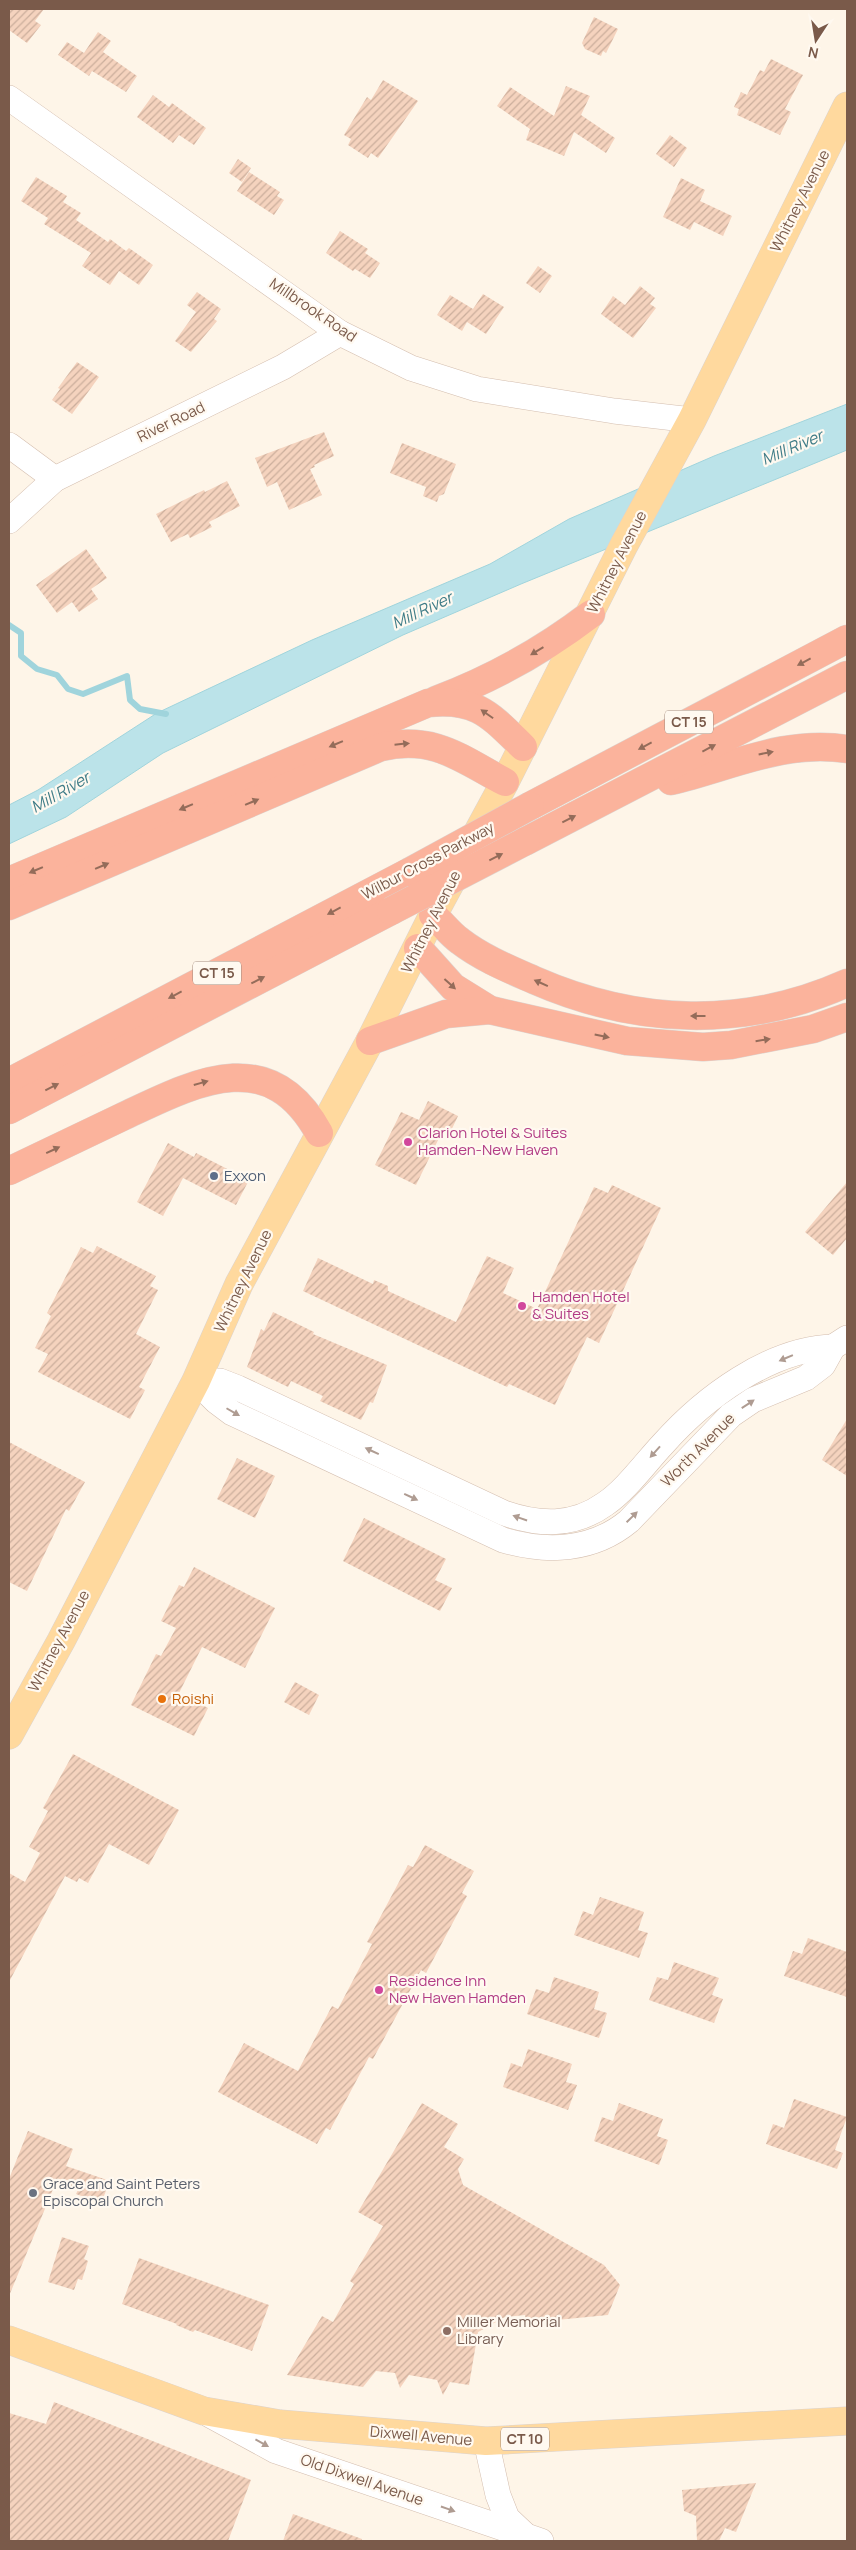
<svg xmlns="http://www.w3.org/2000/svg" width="856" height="2550" font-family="Manrope,sans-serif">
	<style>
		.water { fill: #bbe3e9; stroke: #a0d4dc }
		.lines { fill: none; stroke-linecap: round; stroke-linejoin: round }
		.stream { stroke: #a0d4dc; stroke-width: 6 }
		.building { fill: url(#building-hatch) }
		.minor-casing { stroke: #d4beaf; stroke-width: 26 }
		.primary-casing { stroke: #dcd4d0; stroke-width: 29 }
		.motorway-casing { stroke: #dcd4d0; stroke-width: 29 }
		.minor { stroke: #fff; stroke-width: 25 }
		.primary { stroke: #ffd99e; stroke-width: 28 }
		.motorway { stroke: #fbb39c; stroke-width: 28 }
		.motorway-bridge-casing { stroke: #dcd4d0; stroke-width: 29; stroke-linecap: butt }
		.motorway-bridge { stroke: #fbb39c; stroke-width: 28 }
		.oneway { fill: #946c5a }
		.oneway2 { fill: #af9c92 }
		.hotel-dot { fill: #d1479c; stroke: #fff9f0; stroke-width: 2 }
		.service-dot { fill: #5c6f8a; stroke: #fff9f0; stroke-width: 2 }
		.food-dot { fill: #e8710a; stroke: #fff9f0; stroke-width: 2 }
		.worship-dot { fill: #6b7280; stroke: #fff9f0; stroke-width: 2 }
		.education-dot { fill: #8d6e63; stroke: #fff9f0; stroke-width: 2 }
		.labels { text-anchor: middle; stroke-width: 4.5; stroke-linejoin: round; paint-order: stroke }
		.shield { fill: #fff9f0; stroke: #a28a7c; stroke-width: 1 }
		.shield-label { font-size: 14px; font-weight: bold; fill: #7a5a4a }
		.street-label { font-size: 15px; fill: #7a5a4a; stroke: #fff9f0 }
		.hotel-label { font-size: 15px; fill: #b23c85; stroke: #fff9f0; text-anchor: start }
		.service-label { font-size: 15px; fill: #4e5e75; stroke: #fff9f0; text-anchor: start }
		.food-label { font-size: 15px; fill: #c56008; stroke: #fff9f0; text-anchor: start }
		.worship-label { font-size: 15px; fill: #5b616d; stroke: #fff9f0; text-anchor: start }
		.education-label { font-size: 15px; fill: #785e54; stroke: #fff9f0; text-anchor: start }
		.water-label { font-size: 16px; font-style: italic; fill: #3f7c87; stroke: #fff9f0 }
	</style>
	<defs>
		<pattern id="building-hatch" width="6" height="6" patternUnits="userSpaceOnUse" patternTransform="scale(1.25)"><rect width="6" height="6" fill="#f5d3be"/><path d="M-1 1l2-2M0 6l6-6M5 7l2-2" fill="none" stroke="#cbae9c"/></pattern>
	</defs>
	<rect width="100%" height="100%" fill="#fef5e8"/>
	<polygon class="water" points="847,404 847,450 521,584 403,635 163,753 66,817 9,844 9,805 38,790 157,713 312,640 490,564 569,519 714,456"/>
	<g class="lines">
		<polyline class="stream" points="9,625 21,633 21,656 37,669 57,675 68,689 83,694 127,676 130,700 140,709 166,714"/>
	</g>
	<g class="building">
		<polygon points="9,9 44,9 35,21 41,25 27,43 9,30"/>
		<polygon points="594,17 618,29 606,53 603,51 601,56 585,49 582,43"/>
		<polygon points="98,32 111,41 103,52 137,76 126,92 92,71 89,76 58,55 67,42 84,53"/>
		<polygon points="771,59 803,75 785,109 791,112 780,135 737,115 739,109 734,107 741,92 747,95 760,70 764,72"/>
		<polygon points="383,80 418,101 378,158 371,153 368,158 348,145 351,139 344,135 367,97 371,100"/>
		<polygon points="566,86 590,96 581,115 615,138 606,153 574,132 564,156 526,140 530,129 497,106 510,87 554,116"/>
		<polygon points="153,95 169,107 172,103 206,128 194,145 179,135 173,143 137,117"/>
		<polygon points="670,135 687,148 674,167 656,154"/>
		<polygon points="238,159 251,168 242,182 229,173"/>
		<polygon points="249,172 280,192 277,196 284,200 274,215 237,191"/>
		<polygon points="36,177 67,196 63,202 81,213 76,220 108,242 110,239 126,251 129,248 153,265 139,285 119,271 110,285 82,266 91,253 44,224 48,218 21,201"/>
		<polygon points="681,178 705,190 700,201 732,216 723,236 694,222 690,230 663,217"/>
		<polygon points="340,231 368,249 365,253 380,263 370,278 355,269 353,271 326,253"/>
		<polygon points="538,266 552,276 540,293 526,283"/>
		<polygon points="640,286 655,298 650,304 656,308 633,338 601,314 613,296 625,305"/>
		<polygon points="197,292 221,309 214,319 217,321 191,352 175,341 196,312 187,305"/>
		<polygon points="483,294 504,307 486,334 467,322 462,331 437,315 450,295 473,309"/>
		<polygon points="77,362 99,377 72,414 52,400 60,389 58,388"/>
		<polygon points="324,432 334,456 314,465 315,467 310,469 322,495 289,510 277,482 267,487 255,458"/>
		<polygon points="402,443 456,464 444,494 439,496 437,502 423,496 426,487 390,473"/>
		<polygon points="227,481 240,506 209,522 212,527 190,538 188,534 171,542 156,514 204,490 205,492"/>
		<polygon points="86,549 107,578 91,589 98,599 79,612 72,602 57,613 36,585"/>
		<polygon points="428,1101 458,1116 449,1135 442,1132 416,1185 375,1165 401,1112 419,1120"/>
		<polygon points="168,1143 194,1157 196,1153 249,1180 236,1205 183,1178 163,1216 137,1202"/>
		<polygon points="847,1182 847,1238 833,1255 805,1232"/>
		<polygon points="612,1185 661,1208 599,1343 587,1337 555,1405 509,1384 507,1387 303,1291 318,1258 373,1284 374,1280 388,1286 388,1291 456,1322 487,1256 514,1268 503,1293 537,1309 594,1187 608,1193"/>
		<polygon points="97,1246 156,1276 150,1286 158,1290 136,1334 160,1347 139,1387 145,1390 130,1419 38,1372 48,1354 35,1348 51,1316 47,1313 81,1247 93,1253"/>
		<polygon points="273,1312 314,1332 313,1334 387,1365 373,1403 370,1402 361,1420 320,1401 323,1396 291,1381 288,1387 247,1367 261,1329 264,1331"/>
		<polygon points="847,1419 847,1476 822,1460"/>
		<polygon points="9,1442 85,1482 69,1511 66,1509 27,1591 9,1582"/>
		<polygon points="237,1458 275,1476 255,1518 217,1499"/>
		<polygon points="364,1518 446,1559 435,1580 452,1588 440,1611 343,1561"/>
		<polygon points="194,1567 275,1608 245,1668 202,1647 179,1693 208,1708 194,1736 131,1705 156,1654 161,1656 176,1628 161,1621 179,1585 184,1587"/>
		<polygon points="295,1682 319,1695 309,1715 284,1702"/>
		<polygon points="73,1754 179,1810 149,1865 109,1844 88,1883 79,1878 77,1882 65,1876 9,1982 9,1873 25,1882 40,1853 29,1847 48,1811 43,1808"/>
		<polygon points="425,1845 474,1871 462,1893 467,1896 426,1973 421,1970 373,2059 369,2057 330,2130 326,2128 317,2144 218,2092 244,2043 298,2071 332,2006 338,2009 372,1944 367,1942 408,1865 413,1867"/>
		<polygon points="600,1897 644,1912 638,1930 648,1933 639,1958 574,1935 583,1911 593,1915"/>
		<polygon points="808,1938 847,1952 847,1997 784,1976 793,1951 802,1954"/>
		<polygon points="674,1962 719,1978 712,1995 723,1999 714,2023 649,2000 657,1977 668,1980"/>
		<polygon points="554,1977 599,1992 594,2009 607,2013 599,2038 527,2014 536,1989 549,1993"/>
		<polygon points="528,2049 572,2064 566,2082 577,2085 568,2110 503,2087 511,2063 522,2067"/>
		<polygon points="794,2099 847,2117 835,2150 843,2153 837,2169 766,2144 773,2124 784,2128"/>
		<polygon points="422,2103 458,2124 444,2147 464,2159 458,2169 463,2185 604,2265 620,2285 608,2315 526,2323 525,2315 505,2317 478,2332 469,2385 450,2382 443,2395 437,2380 409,2375 400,2388 395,2373 376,2371 363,2387 287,2375 322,2316 333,2322 354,2284 350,2281 383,2226 358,2212"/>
		<polygon points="619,2103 663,2119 657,2136 668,2140 659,2165 594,2141 602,2117 613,2121"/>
		<polygon points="28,2131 73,2149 66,2166 110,2181 101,2203 76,2194 78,2190 56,2182 9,2296 9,2179"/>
		<polygon points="62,2237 89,2246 84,2259 88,2261 82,2280 78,2279 74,2290 48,2282"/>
		<polygon points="139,2258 269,2305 252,2351 195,2330 193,2332 176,2325 177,2324 122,2304"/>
		<polygon points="54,2402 251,2480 228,2541 9,2541 9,2413 46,2424"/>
		<polygon points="756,2483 736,2532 725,2528 719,2541 697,2541 696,2516 684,2511 682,2490"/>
		<polygon points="293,2514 362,2539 362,2541 283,2541"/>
	</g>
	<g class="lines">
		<defs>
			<g id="minor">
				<polyline points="9,98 340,333 411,368 477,389 614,411 692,420"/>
				<polyline points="9,445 55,479"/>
				<polyline points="9,521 55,479 283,367 340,333"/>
				<path d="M196,1381l20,20 16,12 271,127c44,13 90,11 126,-19l102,-106 22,-15 53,-22 17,-13 10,-18 14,-9"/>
				<path d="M196,1381h24l18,7 266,125c35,12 69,14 101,-9 21,-14 41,-42 58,-60 41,-46 106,-95 170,-97"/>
				<polyline points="210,2415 276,2451 541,2541"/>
				<polyline points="486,2441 498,2495 507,2518 524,2534"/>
			</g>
			<g id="primary">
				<polyline points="9,1735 61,1641 196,1381 239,1284 370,1041 433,915 505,782 624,545 692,420 847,106"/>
				<polyline points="9,2340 204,2411 280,2424 486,2441 847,2421"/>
			</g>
			<g id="motorway">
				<path d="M436,700c56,-21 108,-50 155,-86"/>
				<path d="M671,781c59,-14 114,-42 176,-32"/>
				<polyline points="530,806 847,639"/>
				<polyline points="526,841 847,675"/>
				<path d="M9,881l419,-178c49,-5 62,12 95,44"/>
				<path d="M9,906l372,-159c53,-12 79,11 124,35"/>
				<path d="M433,915c9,8 17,19 27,26 22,17 49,28 74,39 103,45 210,49 313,3"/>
				<polyline points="418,948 453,987 490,1010 627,1041 703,1047 731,1045 813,1029 847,1017"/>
				<polyline points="370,1041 446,1014 490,1010"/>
				<polyline points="9,1082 409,872"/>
				<polyline points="9,1110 391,911"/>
				<path d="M9,1171c38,-18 75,-36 113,-54 72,-34 147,-75 197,16"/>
			</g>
		</defs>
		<use href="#minor" class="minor-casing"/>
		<use href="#primary" class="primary-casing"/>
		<use href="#motorway" class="motorway-casing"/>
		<use href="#minor" class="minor"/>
		<use href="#primary" class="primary"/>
		<use href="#motorway" class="motorway"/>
		<defs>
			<g id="motorway-bridge">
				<polyline points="409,872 530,806"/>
				<polyline points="391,911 526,841"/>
			</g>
		</defs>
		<use href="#motorway-bridge" class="motorway-bridge-casing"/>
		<use href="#motorway-bridge" class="motorway-bridge"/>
	</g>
	<defs><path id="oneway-solid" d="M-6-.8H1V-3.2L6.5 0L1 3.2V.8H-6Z" transform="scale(1.25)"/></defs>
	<g class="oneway">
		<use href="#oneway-solid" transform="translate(537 651) rotate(149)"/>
		<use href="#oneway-solid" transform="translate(804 662) rotate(152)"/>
		<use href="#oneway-solid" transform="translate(487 714) rotate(-145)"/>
		<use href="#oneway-solid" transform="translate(336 744) rotate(157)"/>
		<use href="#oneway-solid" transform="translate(402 744) rotate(-6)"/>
		<use href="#oneway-solid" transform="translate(645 746) rotate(152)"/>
		<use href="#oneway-solid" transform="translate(709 748) rotate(-28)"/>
		<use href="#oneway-solid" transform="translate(766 753) rotate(-11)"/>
		<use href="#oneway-solid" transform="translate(252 802) rotate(-23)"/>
		<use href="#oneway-solid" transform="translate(186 807) rotate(157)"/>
		<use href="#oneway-solid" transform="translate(569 819) rotate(-27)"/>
		<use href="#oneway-solid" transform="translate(496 857) rotate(-27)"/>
		<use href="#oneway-solid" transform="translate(102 866) rotate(-23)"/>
		<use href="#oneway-solid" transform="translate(36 870) rotate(157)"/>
		<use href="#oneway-solid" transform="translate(334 911) rotate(152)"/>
		<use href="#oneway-solid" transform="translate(258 980) rotate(-27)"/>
		<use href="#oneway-solid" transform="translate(541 983) rotate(-156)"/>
		<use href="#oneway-solid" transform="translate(450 984) rotate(42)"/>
		<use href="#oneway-solid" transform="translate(175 995) rotate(152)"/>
		<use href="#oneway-solid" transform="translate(698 1016) rotate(180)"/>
		<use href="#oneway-solid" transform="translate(602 1036) rotate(12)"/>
		<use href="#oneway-solid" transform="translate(763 1040) rotate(-9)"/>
		<use href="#oneway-solid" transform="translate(201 1083) rotate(-16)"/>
		<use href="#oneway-solid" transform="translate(52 1087) rotate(-27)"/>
		<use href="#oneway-solid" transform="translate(53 1150) rotate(-25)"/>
	</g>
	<g class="oneway2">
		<use href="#oneway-solid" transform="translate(786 1358) rotate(157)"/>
		<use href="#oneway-solid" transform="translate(748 1404) rotate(-33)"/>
		<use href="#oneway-solid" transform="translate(233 1412) rotate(30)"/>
		<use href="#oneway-solid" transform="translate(372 1451) rotate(-155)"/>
		<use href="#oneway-solid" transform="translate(655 1452) rotate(132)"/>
		<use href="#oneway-solid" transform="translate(411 1497) rotate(25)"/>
		<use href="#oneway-solid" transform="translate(632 1517) rotate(-44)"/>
		<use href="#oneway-solid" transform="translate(520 1518) rotate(-161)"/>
		<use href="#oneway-solid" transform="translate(262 2443) rotate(29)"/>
		<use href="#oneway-solid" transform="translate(448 2509) rotate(19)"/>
	</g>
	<g class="hotel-dot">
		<circle cx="408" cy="1142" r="5"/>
		<circle cx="522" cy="1306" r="5"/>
		<circle cx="379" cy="1990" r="5"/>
	</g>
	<circle class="service-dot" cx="214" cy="1176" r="5"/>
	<circle class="food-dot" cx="162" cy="1699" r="5"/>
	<circle class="worship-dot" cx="33" cy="2193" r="5"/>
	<circle class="education-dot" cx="447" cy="2331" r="5"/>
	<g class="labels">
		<g class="shield">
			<rect x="665" y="710.5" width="48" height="23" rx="4"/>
			<rect x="193" y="961.5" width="48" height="23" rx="4"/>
			<rect x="501" y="2427.5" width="48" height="23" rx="4"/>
		</g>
		<g class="shield-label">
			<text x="689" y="727">CT 15</text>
			<text x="217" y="978">CT 15</text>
			<text x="525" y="2444">CT 10</text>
		</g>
		<g class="street-label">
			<text transform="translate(800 201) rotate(-63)" y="5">Whitney Avenue</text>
			<text transform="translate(313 310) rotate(34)" y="5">Millbrook Road</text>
			<text transform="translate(171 422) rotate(-26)" y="5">River Road</text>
			<text transform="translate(617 562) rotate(-63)" y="5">Whitney Avenue</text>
			<text transform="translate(428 861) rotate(-28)" y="5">Wilbur Cross Parkway</text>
			<text transform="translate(431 922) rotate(-63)" y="5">Whitney Avenue</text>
			<text transform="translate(243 1281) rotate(-64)" y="5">Whitney Avenue</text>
			<text transform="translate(698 1450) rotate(-45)" y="5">Worth Avenue</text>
			<text transform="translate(59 1641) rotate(-62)" y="5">Whitney Avenue</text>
			<text transform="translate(421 2436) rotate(5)" y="5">Dixwell Avenue</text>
			<text transform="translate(362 2480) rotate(19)" y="5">Old Dixwell Avenue</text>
		</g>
		<g class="hotel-label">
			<text x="418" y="1138">Clarion Hotel &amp; Suites<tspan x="418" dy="17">Hamden-New Haven</tspan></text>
			<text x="532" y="1302">Hamden Hotel<tspan x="532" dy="17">&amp; Suites</tspan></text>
			<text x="389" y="1986">Residence Inn<tspan x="389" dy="17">New Haven Hamden</tspan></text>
		</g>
		<g class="service-label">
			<text x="224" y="1181">Exxon</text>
		</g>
		<g class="food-label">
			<text x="172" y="1704">Roishi</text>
		</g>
		<g class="worship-label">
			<text x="43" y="2189">Grace and Saint Peters<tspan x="43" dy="17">Episcopal Church</tspan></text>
		</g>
		<g class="education-label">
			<text x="457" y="2327">Miller Memorial<tspan x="457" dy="17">Library</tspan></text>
		</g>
		<g class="water-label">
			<text transform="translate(792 447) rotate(-23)" y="6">Mill River</text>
			<text transform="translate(422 610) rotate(-25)" y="6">Mill River</text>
			<text transform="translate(60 792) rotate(-30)" y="6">Mill River</text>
		</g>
	</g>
	<rect width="856" height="2550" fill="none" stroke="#7a5a4a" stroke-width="20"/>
	<g transform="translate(816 40) rotate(192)" stroke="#fff9f0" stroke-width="4" paint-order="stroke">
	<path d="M0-4L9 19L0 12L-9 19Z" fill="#7a5a4a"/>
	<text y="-8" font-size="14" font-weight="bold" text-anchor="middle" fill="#7a5a4a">N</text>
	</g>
</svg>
